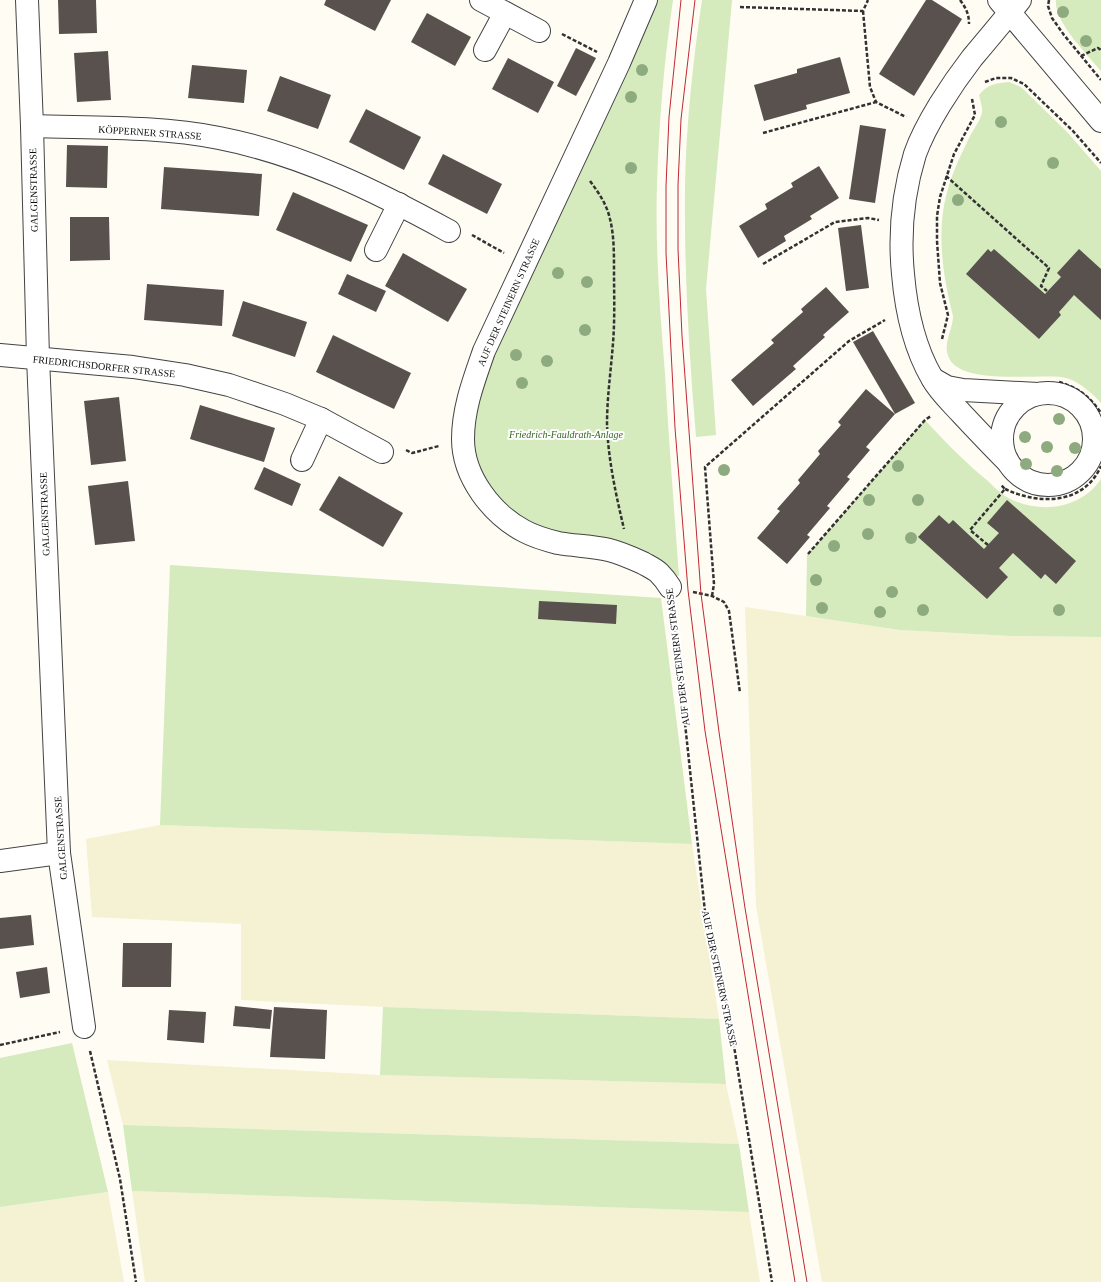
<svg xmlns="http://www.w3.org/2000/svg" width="1101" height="1282" font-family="Georgia,serif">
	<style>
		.farmland { fill: #f5f1d3 }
		.green { fill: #d5eabd }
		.building { fill: #59514d }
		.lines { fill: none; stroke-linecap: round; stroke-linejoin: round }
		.minor-casing { stroke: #434343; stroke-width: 24 }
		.path { stroke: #323232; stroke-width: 2.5; stroke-dasharray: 4 2; stroke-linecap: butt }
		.minor { stroke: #fff; stroke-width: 22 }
		.tram { stroke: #c02834; stroke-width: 1 }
		.tree { fill: #8eab7f }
		.labels { text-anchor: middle; stroke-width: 4; stroke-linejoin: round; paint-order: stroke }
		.street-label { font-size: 10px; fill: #101010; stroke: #fff }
		.park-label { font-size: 10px; font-style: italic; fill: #316920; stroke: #fff }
	</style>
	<rect width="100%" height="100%" fill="#fffcf4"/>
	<g class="farmland">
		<polygon points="745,607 900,630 1011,636 1101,637 1101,1282 822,1282 756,906"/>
		<polygon points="160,825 692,844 719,1019 383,1007 241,1000 241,924 92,917 86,839"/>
		<polygon points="107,1060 380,1075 726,1084 739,1144 123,1125"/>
		<polygon points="132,1191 749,1212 760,1282 145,1282"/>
		<polygon points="108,1192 124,1282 0,1282 0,1207"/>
	</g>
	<g class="green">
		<path d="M646,0h27c-9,61 -14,122 -16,184 -2,63 3,127 8,190 4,68 9,135 14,202l-21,-4 -154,-54 -41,-77 61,-177z"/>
		<path d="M702,0h30l-26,289 10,146 -20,2c-7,-83 -12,-167 -11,-250 1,-62 8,-126 17,-187z"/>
		<path d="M1056,0h45v71c-14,-17 -47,-49 -45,-71z"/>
		<path d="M1009,82l12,5 47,46 33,38v232c-10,-11 -24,-24 -40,-26 -25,-3 -100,8 -112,-19 -7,-14 4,-28 4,-42 -10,-39 -17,-84 -6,-124 5,-19 14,-37 22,-54 3,-6 12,-19 13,-25 1,-5 -2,-13 -3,-18 9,-11 17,-12 30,-13z"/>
		<path d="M925,420c20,22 41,43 64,62 5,5 10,10 16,14 32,19 75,14 96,-17v158l-90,-1 -111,-6 -94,-14 1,-61z"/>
		<polygon points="170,565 661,598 692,844 160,825"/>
		<polygon points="383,1007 719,1019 726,1084 380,1075"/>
		<polygon points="72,1043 108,1192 0,1207 0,1058"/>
		<polygon points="123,1125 739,1144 749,1212 132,1191"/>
	</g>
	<g class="building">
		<polygon points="58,0 96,0 97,33 59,34"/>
		<polygon points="326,0 391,0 375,31 324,5"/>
		<polygon points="926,0 932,0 962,19 914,96 879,74"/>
		<polygon points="427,13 471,37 455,66 411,42"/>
		<polygon points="576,48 596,58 576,96 557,86"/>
		<polygon points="108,51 111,100 77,102 74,53"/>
		<polygon points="840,57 850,93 806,105 807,109 764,121 754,85 797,73 797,69"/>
		<polygon points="508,58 554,82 538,113 492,89"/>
		<polygon points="192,65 247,70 244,103 188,98"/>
		<polygon points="280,76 331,95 318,129 267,111"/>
		<polygon points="366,109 421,137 404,170 349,142"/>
		<polygon points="860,125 886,129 875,203 849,199"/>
		<polygon points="67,145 108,146 107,188 66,187"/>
		<polygon points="443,154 502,184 487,214 428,184"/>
		<polygon points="819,166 839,198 810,216 812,219 784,236 786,241 758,258 739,226 767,209 765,204 793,187 791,183"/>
		<polygon points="164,167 262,174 259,216 161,209"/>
		<polygon points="293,192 368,225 351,262 276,230"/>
		<polygon points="70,217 109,217 110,260 70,261"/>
		<polygon points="861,225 869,288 846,291 838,228"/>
		<polygon points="988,249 991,252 994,249 1045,294 1061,277 1057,273 1079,249 1101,269 1101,320 1074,295 1059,312 1061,315 1039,339 966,274"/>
		<polygon points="403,253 467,289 448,322 385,286"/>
		<polygon points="347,274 386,291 376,312 338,294"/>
		<polygon points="147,284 224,290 222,326 144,320"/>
		<polygon points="826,287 849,312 823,335 825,337 793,366 796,369 753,406 731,380 774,343 771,340 803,312 801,309"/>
		<polygon points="243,301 307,322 295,357 232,336"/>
		<polygon points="873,331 915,403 895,414 853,342"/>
		<polygon points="333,335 411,373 394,409 316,372"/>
		<polygon points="866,389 895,414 866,447 870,450 847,477 850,479 827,506 830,508 807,535 810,537 787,564 757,538 780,511 777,509 800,483 798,480 820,454 818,451 841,425 838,422"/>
		<polygon points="119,397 126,461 91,465 84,401"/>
		<polygon points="200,405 275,428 264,462 190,439"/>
		<polygon points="264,467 301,484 292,506 254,489"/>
		<polygon points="339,476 403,513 383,547 319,510"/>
		<polygon points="128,481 135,541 95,545 88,486"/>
		<polygon points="1007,500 1076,561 1056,584 1045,574 1041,579 1013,553 999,568 1008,577 987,599 918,537 939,515 949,524 953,520 984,549 999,533 987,523"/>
		<polygon points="539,601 617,605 616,624 538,619"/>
		<polygon points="31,915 34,945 0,949 0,918"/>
		<polygon points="123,943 172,943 171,987 122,987"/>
		<polygon points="47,967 50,993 20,998 16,972"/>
		<polygon points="235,1006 272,1010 270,1029 233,1026"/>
		<polygon points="274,1007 327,1010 325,1059 270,1057"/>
		<polygon points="169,1010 206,1012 204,1043 167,1040"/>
	</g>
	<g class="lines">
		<defs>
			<g id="minor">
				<polyline points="27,0 32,126 38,358 59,853 84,1027"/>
				<polyline points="481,0 539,31"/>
				<path d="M646,0l-27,63 -135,288c-10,29 -21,57 -21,88 0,38 29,75 61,92 11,6 22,9 34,12 17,3 35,3 51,7 12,3 23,8 34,13 5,3 12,6 16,10 4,4 8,9 11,14"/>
				<polyline points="999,0 1101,121"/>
				<polyline points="485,50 505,13"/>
				<path d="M32,126c61,2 127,0 187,12 82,16 157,53 230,93"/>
				<polyline points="376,250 399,204"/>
				<polyline points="0,355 133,367 185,375 229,385 285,404 321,419 382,452"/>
				<polyline points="933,379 947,387 963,390 1038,394"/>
				<circle cx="1048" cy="439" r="46"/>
				<polyline points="302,460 321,419"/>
				<path d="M1007,461c-16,-16 -31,-32 -46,-48 -10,-11 -22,-22 -29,-35 -18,-31 -26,-69 -29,-104 -4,-41 0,-81 12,-120 11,-31 37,-70 57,-96 16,-19 32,-38 48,-58"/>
				<polyline points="0,861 59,853"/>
			</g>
		</defs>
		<use href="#minor" class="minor-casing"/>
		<g class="path">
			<path d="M960,0c6,8 9,14 9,24"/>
			<polyline points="1049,0 1048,6 1052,18 1064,35 1101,80"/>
			<polyline points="740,7 863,11 868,0"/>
			<polyline points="863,11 870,87 876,102 906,117"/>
			<polyline points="562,34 597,52"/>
			<polyline points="1081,56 1098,48 1101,50"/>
			<polyline points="985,82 996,78 1011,78 1024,84 1073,131 1101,163"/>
			<polyline points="763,133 876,102"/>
			<polyline points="946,176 1049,268 1041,286 1047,291"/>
			<path d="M590,181c9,12 17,24 20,38 4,16 4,34 4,51 0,24 1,48 -1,73 -2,27 -6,54 -6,81 1,35 9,71 17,105"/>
			<polyline points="472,235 504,253"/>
			<polyline points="763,264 835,222 868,218 879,220"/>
			<polyline points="942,339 948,315 940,283 937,241 937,216 940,197 954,154 975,115 972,99"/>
			<path d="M1059,382c20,6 30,14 42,31"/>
			<polyline points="406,450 412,453 439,446"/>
			<path d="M1005,489c34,16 79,16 96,-23"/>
			<polyline points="988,545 970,530 1005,489 1001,485"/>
			<polyline points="808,554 925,420 931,416"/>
			<polyline points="693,592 712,596 724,602 729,611 740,693"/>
			<polyline points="712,596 714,584 705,467 849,341 885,320"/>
			<polyline points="673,610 705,912 729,1015 772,1282"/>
			<polyline points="0,1045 60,1032"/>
			<polyline points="90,1051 120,1179 136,1282"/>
		</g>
		<use href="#minor" class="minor"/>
		<g class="tram">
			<polyline points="681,0 669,117 666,186 666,253 675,428 688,590 705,731 795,1282"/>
			<polyline points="695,0 681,119 678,185 678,249 682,336 701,594 719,732 745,908 807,1282"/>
		</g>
	</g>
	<g class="tree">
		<circle cx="1063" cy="12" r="6"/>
		<circle cx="1086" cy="41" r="6"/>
		<circle cx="642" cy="70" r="6"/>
		<circle cx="631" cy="97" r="6"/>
		<circle cx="1001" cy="122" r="6"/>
		<circle cx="1053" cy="163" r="6"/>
		<circle cx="631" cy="168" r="6"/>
		<circle cx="958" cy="200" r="6"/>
		<circle cx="558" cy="273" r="6"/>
		<circle cx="587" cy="282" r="6"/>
		<circle cx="585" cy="330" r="6"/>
		<circle cx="516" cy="355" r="6"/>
		<circle cx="547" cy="361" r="6"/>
		<circle cx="522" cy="383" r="6"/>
		<circle cx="1059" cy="419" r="6"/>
		<circle cx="1025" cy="437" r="6"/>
		<circle cx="1047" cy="447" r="6"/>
		<circle cx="1075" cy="448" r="6"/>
		<circle cx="1026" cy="464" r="6"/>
		<circle cx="898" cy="466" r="6"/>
		<circle cx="724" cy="470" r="6"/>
		<circle cx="1057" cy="471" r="6"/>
		<circle cx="869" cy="500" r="6"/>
		<circle cx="918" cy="500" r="6"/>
		<circle cx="868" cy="534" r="6"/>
		<circle cx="911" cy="538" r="6"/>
		<circle cx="834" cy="546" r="6"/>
		<circle cx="816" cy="580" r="6"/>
		<circle cx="892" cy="592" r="6"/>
		<circle cx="822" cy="608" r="6"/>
		<circle cx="923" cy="610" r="6"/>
		<circle cx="1059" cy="610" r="6"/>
		<circle cx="880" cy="612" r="6"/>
	</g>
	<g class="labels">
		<g class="street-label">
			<text transform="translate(150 132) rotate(4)" y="4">KÖPPERNER STRASSE</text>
			<text transform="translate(33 190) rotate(-91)" y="4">GALGENSTRASSE</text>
			<text transform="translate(508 302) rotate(-66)" y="4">AUF DER STEINERN STRASSE</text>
			<text transform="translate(104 366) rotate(6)" y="4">FRIEDRICHSDORFER STRASSE</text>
			<text transform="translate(44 514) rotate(-92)" y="4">GALGENSTRASSE</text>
			<text transform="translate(677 657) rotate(-97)" y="4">AUF DER STEINERN STRASSE</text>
			<text transform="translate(60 838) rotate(-94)" y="4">GALGENSTRASSE</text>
			<text transform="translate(720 978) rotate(78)" y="4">AUF DER STEINERN STRASSE</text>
		</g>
		<g class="park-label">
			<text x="566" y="438">Friedrich-Fauldrath-Anlage</text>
		</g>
	</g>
</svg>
